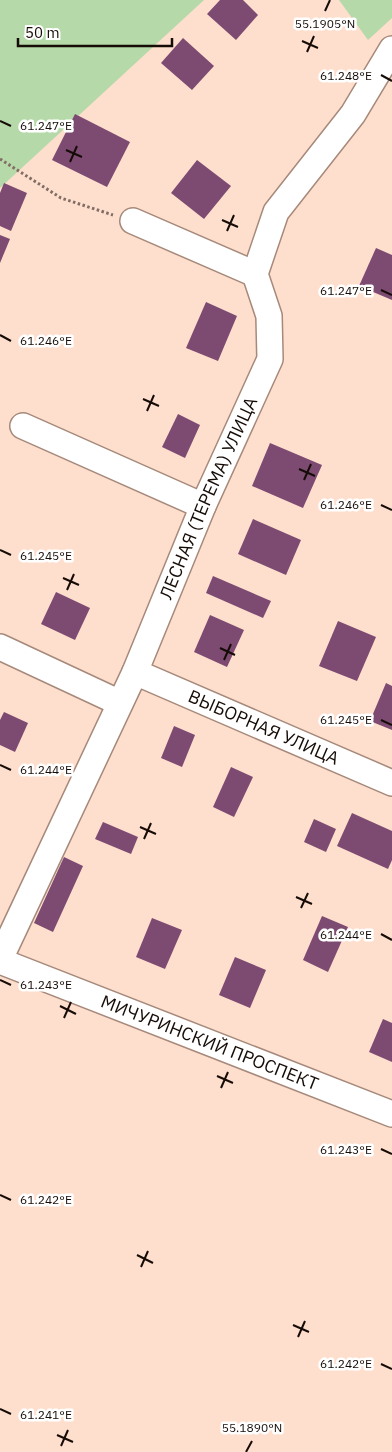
<svg xmlns="http://www.w3.org/2000/svg" width="392" height="1452" font-family="'IBM Plex Sans',sans-serif">
	<style>
		.green { fill: #b5d9a8 }
		.building { fill: #7d4a72 }
		.lines { fill: none; stroke-linecap: round; stroke-linejoin: round }
		.minor-casing { stroke: #a6897a; stroke-width: 28 }
		.path { stroke: #816d63; stroke-width: 3; stroke-dasharray: 2.5 2.5; stroke-linecap: butt }
		.minor { stroke: #fff; stroke-width: 25 }
		.ticks { fill: none; stroke: #160c07; stroke-width: 2 }
		.labels { text-anchor: middle; stroke-width: 5; stroke-linejoin: round; paint-order: stroke }
		.street-label { font-size: 18px; fill: #160c07; stroke: #fff }
		.ticks-label { font-size: 12px; text-anchor: middle; fill: #160c07; stroke: #fff; stroke-width: 5; stroke-linejoin: round; paint-order: stroke }
	</style>
	<rect width="100%" height="100%" fill="#fedfce"/>
	<g class="green">
		<polygon points="0,0 204,0 0,188"/>
		<polygon points="339,0 392,0 392,18 368,40"/>
	</g>
	<g class="building">
		<polygon points="220,0 243,0 258,15 236,40 207,14"/>
		<polygon points="183,38 214,66 192,90 161,63"/>
		<polygon points="75,114 130,142 107,187 52,160"/>
		<polygon points="197,160 231,186 204,219 171,193"/>
		<polygon points="4,183 27,193 11,231 0,226 0,193"/>
		<polygon points="0,235 10,239 0,263"/>
		<polygon points="376,248 392,255 392,300 359,286"/>
		<polygon points="206,302 237,316 218,361 186,348"/>
		<polygon points="178,414 200,425 185,458 162,447"/>
		<polygon points="270,443 322,465 303,508 252,486"/>
		<polygon points="253,519 301,540 286,575 238,554"/>
		<polygon points="213,576 271,601 263,618 206,593"/>
		<polygon points="56,592 90,608 75,640 41,624"/>
		<polygon points="210,615 244,630 227,667 194,652"/>
		<polygon points="338,621 376,637 357,681 319,666"/>
		<polygon points="386,683 392,686 392,730 370,721"/>
		<polygon points="4,712 28,723 15,752 0,745 0,720"/>
		<polygon points="174,726 195,735 182,767 161,758"/>
		<polygon points="231,767 253,777 234,817 213,807"/>
		<polygon points="352,813 392,831 392,860 388,869 337,846"/>
		<polygon points="314,819 336,829 326,852 304,842"/>
		<polygon points="103,822 138,837 131,854 95,839"/>
		<polygon points="64,857 83,866 53,932 34,923"/>
		<polygon points="322,916 348,927 328,972 303,960"/>
		<polygon points="152,918 182,930 165,969 136,957"/>
		<polygon points="235,957 266,970 250,1008 219,995"/>
		<polygon points="383,1019 392,1023 392,1062 369,1052"/>
	</g>
	<g class="lines">
		<defs>
			<g id="minor">
				<polyline points="133,221 255,274"/>
				<polyline points="23,426 203,506"/>
				<polyline points="0,647 120,703"/>
				<path id="s1" d="M135,672l257,111"/>
				<path id="s2" d="M0,959l135,-287 68,-166 67,-147 -1,-43 -14,-42 21,-62 77,-98 39,-65"/>
				<path id="s3" d="M0,961l392,153"/>
			</g>
		</defs>
		<use href="#minor" class="minor-casing"/>
		<polyline class="path" points="0,159 61,198 113,215"/>
		<use href="#minor" class="minor"/>
	</g>
	<path class="ticks" d="M325,11l5,-11M302,41l16,7M307,52l7,-16M381,75l11,6M0,121l11,5M66,150l16,7M70,162l7,-16M222,220l16,7M227,231l7,-16M381,290l11,5M0,335l11,6M143,399l16,7M147,411l7,-16M299,469l16,7M304,480l7,-16M381,505l11,5M0,550l11,5M63,578l16,7M67,590l7,-16M220,648l15,7M224,660l7,-16M381,720l11,5M0,765l11,5M140,827l16,7M144,839l7,-16M296,897l16,7M301,908l7,-15M381,934l11,6M0,980l11,5M60,1006l16,8M64,1018l7,-16M217,1076l16,7M221,1088l7,-16M381,1149l11,5M0,1195l11,5M137,1255l16,8M141,1267l7,-16M293,1325l16,7M298,1337l7,-16M381,1364l11,5M0,1409l11,5M57,1435l16,7M61,1446l7,-16M246,1452l6,-11"/>
	<g class="labels">
		<g class="street-label">
			<text dy="6" stroke="none"><textPath href="#s2" startOffset="506">ЛЕСНАЯ (ТЕРЕМА) УЛИЦА</textPath></text>
			<text dy="6" stroke="none"><textPath href="#s1" startOffset="140">ВЫБОРНАЯ УЛИЦА</textPath></text>
			<text dy="6" stroke="none"><textPath href="#s3" startOffset="225">МИЧУРИНСКИЙ ПРОСПЕКТ</textPath></text>
		</g>
	</g>
	<g class="ticks-label">
		<text x="325" y="28">55.1905°N</text>
		<text x="346" y="80">61.248°E</text>
		<text x="46" y="130">61.247°E</text>
		<text x="346" y="295">61.247°E</text>
		<text x="46" y="345">61.246°E</text>
		<text x="346" y="509">61.246°E</text>
		<text x="46" y="560">61.245°E</text>
		<text x="346" y="724">61.245°E</text>
		<text x="46" y="774">61.244°E</text>
		<text x="346" y="939">61.244°E</text>
		<text x="46" y="989">61.243°E</text>
		<text x="346" y="1154">61.243°E</text>
		<text x="46" y="1204">61.242°E</text>
		<text x="346" y="1368">61.242°E</text>
		<text x="46" y="1419">61.241°E</text>
		<text x="252" y="1432">55.1890°N</text>
	</g>
	<path d="M18 38v8h154v-8" fill="none" stroke="#160c07" stroke-width="2.5"/>
	<text x="25" y="38" font-size="15" fill="#160c07" stroke="#ffffff" stroke-width="4" paint-order="stroke">50 m</text>
</svg>
